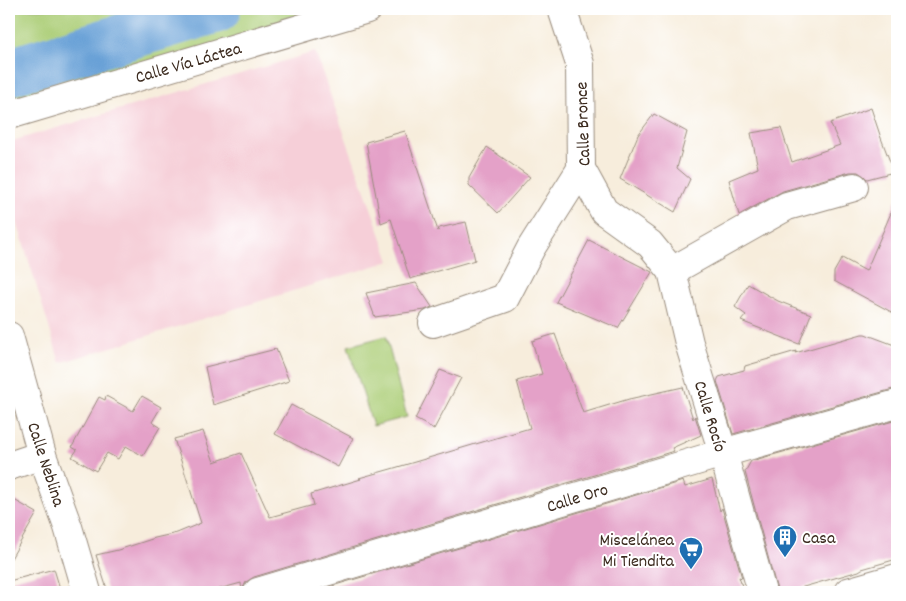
<svg xmlns="http://www.w3.org/2000/svg" width="906" height="601" font-family="Dekko,sans-serif">
	<style>
		.built { fill: #f6cfd8 }
		.green { fill: #abcd76; stroke: #737c4a }
		.lines { fill: none; stroke-linecap: round; stroke-linejoin: round }
		.river { stroke: #69a1d7; stroke-width: 48 }
		.building { fill: #e4a1c8 }
		.street-casing { stroke: #998c7d; stroke-width: 30 }
		.street { stroke: #fff; stroke-width: 28 }
		.labels { text-anchor: middle; stroke-width: 4; stroke-linejoin: round; paint-order: stroke }
		.street-label { font-size: 18px; fill: #3b2a1e; stroke: #fff }
		.poi-label { font-size: 18px; fill: #3b2a1e; stroke: #fff; text-anchor: start }
	</style>
	<rect width="100%" height="100%" fill="#fff"/>
	<filter id="ink" filterUnits="userSpaceOnUse"><feTurbulence type="fractalNoise" baseFrequency=".02" numOctaves="2"/><feDisplacementMap in="SourceGraphic" scale="10" xChannelSelector="R" yChannelSelector="G"/><feConvolveMatrix kernelMatrix="1 2 1 2 8 2 1 2 1" color-interpolation-filters="sRGB"/></filter>
	<filter id="wash" filterUnits="userSpaceOnUse"><feTurbulence type="fractalNoise" baseFrequency=".0096" numOctaves="4" result="noise"/><feDisplacementMap in="SourceGraphic" scale="20" xChannelSelector="R" yChannelSelector="G"/><feGaussianBlur stdDeviation="1.12" result="paint"/><feColorMatrix in="noise" values="0 0 0 0 0 0 0 0 0 0 0 0 0 0 0 0 0 1.4 0 .05"/><feComposite in="paint" operator="in"/></filter>
	<g filter="url(#wash)">
		<rect width="100%" height="100%" fill="#f7eddc"/>
		<polygon class="built" points="315,52 390,261 60,363 17,222 9,188 9,142"/>
		<g class="green">
			<polygon points="9,9 331,9 9,108"/>
			<polygon points="386,336 407,417 373,426 348,346"/>
		</g>
		<g class="lines">
			<polyline class="river" points="9,72 217,9"/>
		</g>
		<g id="blocks">
			<g class="building">
				<polygon points="871,108 881,138 894,172 867,179 864,176 858,172 850,172 783,191 739,215 729,180 758,168 751,133 781,128 792,162 840,145 830,123"/>
				<polygon points="654,114 687,132 677,168 690,179 675,212 620,179 638,135"/>
				<polygon points="405,131 438,231 439,228 466,222 475,260 410,279 391,219 381,223 366,142"/>
				<polygon points="487,147 530,177 498,213 469,185 469,178"/>
				<polygon points="897,199 897,315 834,281 834,272 842,258 866,271"/>
				<polygon points="589,240 652,272 618,328 556,302"/>
				<polygon points="416,283 432,307 425,310 375,317 366,293"/>
				<polygon points="748,284 778,301 811,314 799,344 741,321 746,315 735,307"/>
				<polygon points="555,334 583,413 629,399 683,387 693,419 695,416 701,435 672,448 674,451 254,577 246,582 243,588 243,592 242,592 241,583 208,592 108,592 96,555 118,550 155,538 177,533 201,523 174,439 203,431 214,462 241,453 270,517 314,505 311,494 361,479 359,478 391,469 530,428 517,381 542,374 532,341"/>
				<polygon points="862,334 865,334 897,346 897,389 893,389 733,434 717,381 719,377 744,370 745,366 796,351 795,353"/>
				<polygon points="276,349 289,381 213,405 205,367"/>
				<polygon points="440,370 461,378 434,429 415,419"/>
				<polygon points="106,396 133,411 142,396 161,407 152,422 160,427 143,456 126,446 118,459 107,453 96,471 72,457 77,450 72,447 99,397 105,400"/>
				<polygon points="291,405 353,438 338,467 275,434"/>
				<polygon points="897,420 897,559 862,569 859,571 786,592 777,590 745,472 751,461"/>
				<polygon points="712,479 720,511 722,508 742,578 739,577 744,592 312,592 683,481 685,487"/>
				<polygon points="9,497 37,513 9,562"/>
				<polygon points="54,569 61,592 9,592 9,581"/>
			</g>
		</g>
	</g>
	<g filter="url(#ink)">
		<use href="#blocks" fill-opacity="0" stroke="#998c7d" stroke-width="1"/>
		<g class="lines">
			<defs>
				<g id="street">
					<polyline points="562,9 580,64 581,169 604,211 650,244 672,271 689,343 723,453 762,592"/>
					<polyline points="9,115 367,9"/>
					<polyline points="672,271 787,206 854,187"/>
					<polyline points="433,323 505,298 531,248 581,169"/>
					<polyline points="9,336 42,455 68,527 87,592"/>
					<polyline points="9,466 42,455"/>
					<polyline points="258,592 723,453 897,404"/>
					<polyline points="848,592 897,578"/>
				</g>
			</defs>
			<use href="#street" class="street-casing"/>
			<use href="#street" class="street"/>
		</g>
	</g>
	<defs>
		<symbol id="building-pin" viewBox="-11 -11 22 30"><path d="M0 17L-7.5 6A9.5 9.5 0 1 1 7.5 6Z" fill="#1f6fb2" stroke="#fff"/><path d="M-4-6H4V6H1V3H-1V6H-4ZM-2.5-4.3h1.7v1.8h-1.7ZM.8-4.3h1.7v1.8H.8ZM-2.5-1h1.7V.8h-1.7ZM.8-1h1.7V.8H.8Z" fill="#fff"/></symbol>
		<symbol id="supermarket-pin" viewBox="-11 -11 22 30"><path d="M0 17L-7.5 6A9.5 9.5 0 1 1 7.5 6Z" fill="#1f6fb2" stroke="#fff"/><path d="M-6-5.5h2.5l.6 2H6L4.5 2H-2.5L-4.4-4H-6ZM-1.5 3.2a1.3 1.3 0 1 0 .1 0ZM3 3.2a1.3 1.3 0 1 0 .1 0Z" fill="#fff"/></symbol>
	</defs>
	<g fill-rule="evenodd">
		<use href="#building-pin" x="771" y="523" width="28" height="38"/>
		<use href="#supermarket-pin" x="677" y="535" width="28" height="38"/>
	</g>
	<g class="labels">
		<g class="street-label">
			<text transform="translate(188 62) rotate(-16)" y="6">Calle Vía Láctea</text>
			<text transform="translate(582 124) rotate(-92)" y="6">Calle Bronce</text>
			<text transform="translate(711 416) rotate(73)" y="6">Calle Rocío</text>
			<text transform="translate(47 464) rotate(72)" y="6">Calle Neblina</text>
			<text transform="translate(577 497) rotate(-17)" y="6">Calle Oro</text>
		</g>
		<g class="poi-label">
			<text x="802" y="543">Casa</text>
			<text x="674" y="545" text-anchor="end">Miscelánea<tspan x="674" dy="21">Mi Tiendita</tspan></text>
		</g>
	</g>
	<rect width="906" height="601" fill="none" stroke="#fff" stroke-width="30"/>
</svg>
